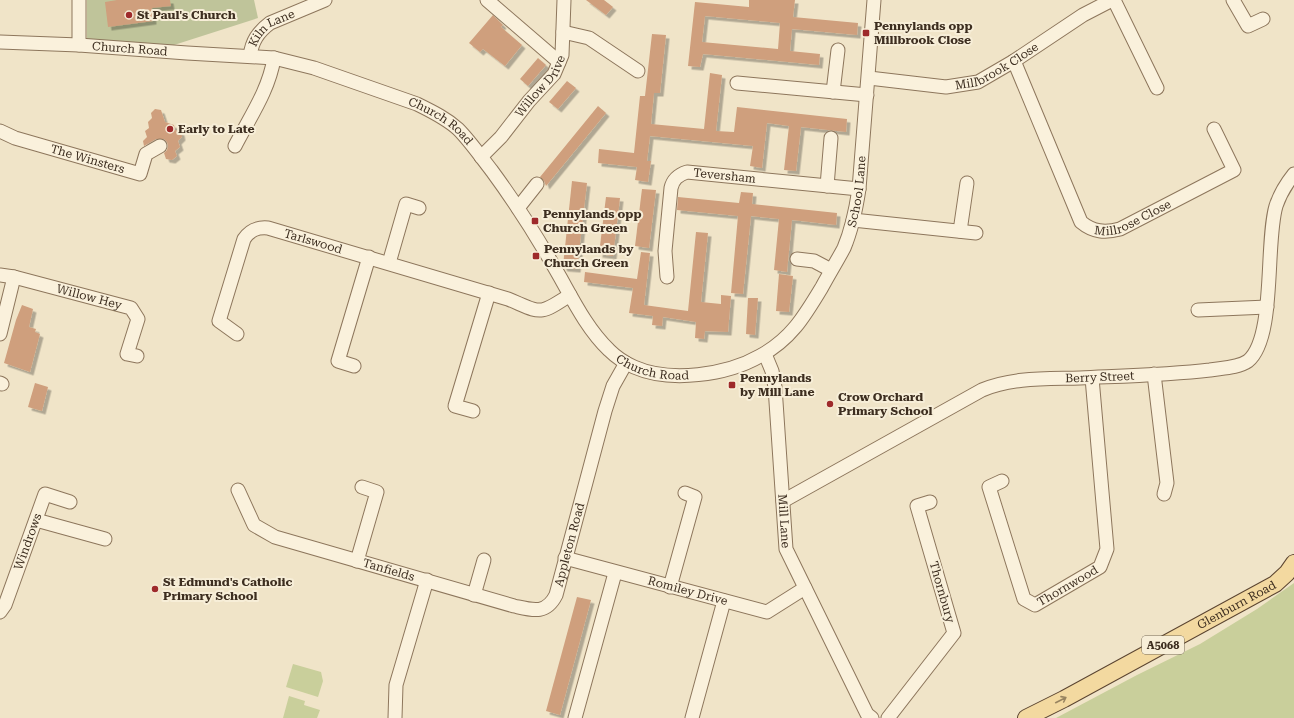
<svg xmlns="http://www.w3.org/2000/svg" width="1294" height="718" font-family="'Roboto Serif',serif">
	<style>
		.green { fill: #c9cf9b }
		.cemetery { fill: #bfc49a }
		.building { fill: #cf9f7d; fill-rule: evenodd; filter: url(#shadow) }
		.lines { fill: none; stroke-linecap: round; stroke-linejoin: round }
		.minor-casing { stroke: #8d765c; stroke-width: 15 }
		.major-casing { stroke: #5b4430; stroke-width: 18 }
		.minor { stroke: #faf1dc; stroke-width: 13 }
		.major { stroke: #f3d9a0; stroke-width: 16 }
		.oneway { stroke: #988460 }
		.poi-dot { fill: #9e2a2b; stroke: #f7eed8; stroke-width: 1.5 }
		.labels { text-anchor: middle; stroke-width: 4; stroke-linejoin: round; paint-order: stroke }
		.shield { fill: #f7eed8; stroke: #756857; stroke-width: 1 }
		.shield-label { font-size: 11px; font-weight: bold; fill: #3d2e20 }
		.poi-label { font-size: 12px; font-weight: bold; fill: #3d2e20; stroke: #f7eed8; text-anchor: start }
		.street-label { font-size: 12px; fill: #3d2e20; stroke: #f7eed8 }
	</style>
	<defs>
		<filter id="shadow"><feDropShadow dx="3.5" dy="3.5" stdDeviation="0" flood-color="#0004"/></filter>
	</defs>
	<rect width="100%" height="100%" fill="#f0e4c8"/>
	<g class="green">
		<polygon points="1294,583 1294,718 1056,718 1137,675 1200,644 1257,609"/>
		<polygon points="293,664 321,672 323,681 318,697 286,687"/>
		<polygon points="289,696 305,701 304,705 320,710 317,718 283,718"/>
	</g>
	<polygon class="cemetery" points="87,0 254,0 258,18 174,45 87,43"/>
	<g class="building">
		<polygon points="117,0 170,0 171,6 152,8 153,21 108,27 105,2"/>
		<polygon points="586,0 604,0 613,7 606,15"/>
		<path d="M749,0h46l-2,17 65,6 -1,12 -65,-6 -2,22 30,3 -1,11 -116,-11 -3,13 -12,-1 7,-64 54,5zM705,16l75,7 -2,26 -76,-7z"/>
		<polygon points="493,15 503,25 501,27 522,45 505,66 483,49 480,52 469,43"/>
		<polygon points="652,34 666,35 660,93 654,93 651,124 704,129 710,73 722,75 716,131 734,132 737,107 847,119 846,132 801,127 796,171 784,170 789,126 767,123 762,168 750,166 753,146 650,136 647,161 651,161 648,182 635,180 637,167 598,163 599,149 634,153 640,96 645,96"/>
		<polygon points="538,58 546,65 528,86 520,79"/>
		<polygon points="567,81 576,88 558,109 549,102"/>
		<polygon points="598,106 606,113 546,186 544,181 540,177"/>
		<polygon points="155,109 161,110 165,122 174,125 175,130 181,132 182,137 178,141 180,147 175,151 177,156 172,160 166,159 164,153 167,150 168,146 167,142 164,139 156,139 144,146 143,141 147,137 145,131 149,128 148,122 152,118 151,113"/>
		<polygon points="572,181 587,183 577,269 564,268 563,266"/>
		<polygon points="642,189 656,190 649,248 635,246"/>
		<polygon points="741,192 753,193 752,204 837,213 836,225 792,220 787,272 774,270 779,219 751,216 743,294 731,293 738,216 677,210 678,197 739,203"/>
		<polygon points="606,197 620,198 613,256 599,254"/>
		<polygon points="696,232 708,233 701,302 721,304 721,295 731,296 728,332 705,331 704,339 695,338 696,322 663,317 662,326 652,325 653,316 629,313 633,288 584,282 585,272 637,279 641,252 650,253 644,305 688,311"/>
		<polygon points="779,274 793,276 789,312 776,311"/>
		<polygon points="748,298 758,298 755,335 746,334"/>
		<polygon points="22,305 33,309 29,327 36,329 35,332 40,334 30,372 4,363 16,320"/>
		<polygon points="35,383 48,387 42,411 28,407"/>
		<polygon points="577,597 591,600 560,715 546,711"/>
	</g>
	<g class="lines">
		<defs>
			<g id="minor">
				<polyline points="79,0 79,45"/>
				<polyline points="487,0 559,62"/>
				<polyline points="1114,0 1157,88"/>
				<polyline points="1233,0 1248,26 1263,19"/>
				<polyline points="563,32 589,38 638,71"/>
				<path id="s1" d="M0,42l79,3 108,8 87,5 40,10 103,36c14,7 29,14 41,25 12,12 23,28 34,42 25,34 47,69 68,106 14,25 28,53 49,73 7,7 16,13 25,17 36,16 93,8 126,-11 31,-17 44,-39 62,-69 7,-13 15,-26 22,-39 8,-19 12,-39 15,-59l15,-189"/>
				<path id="s2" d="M250,56c2,-15 8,-24 20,-33l55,-23"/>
				<path id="s3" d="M1014,61l67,161c12,10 24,11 39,7l114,-59 -20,-41"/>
				<path id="s4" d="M869,78l77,9 32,-5 36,-21 69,-46 29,-15"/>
				<polyline points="737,83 867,95"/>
				<polyline points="833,92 838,50"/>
				<path id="s5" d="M0,131l15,7 125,36 6,-20 14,-8"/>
				<path d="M235,146c15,-29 34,-56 39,-88"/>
				<path id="s6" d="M481,157l20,-20 28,-36 25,-27 8,-19 2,-55"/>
				<polyline points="827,186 831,138"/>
				<polyline points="518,208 537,184"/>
				<polyline points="853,220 976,233"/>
				<polyline points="960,231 967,183"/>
				<polyline points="797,259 814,261 831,270"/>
				<polyline points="389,263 406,204 419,208"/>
				<path id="s7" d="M0,275l14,2 117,31 7,11 -11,35 10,2"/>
				<path id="s8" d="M667,277l-2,-26 6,-63c2,-9 7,-13 16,-16l172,17"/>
				<polyline points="1198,310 1267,307"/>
				<polyline points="0,334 14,277"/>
				<path id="s9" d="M237,334l-18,-13 25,-82c6,-9 13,-12 24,-11l240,71c34,14 30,17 62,-4"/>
				<path id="s10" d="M765,354l7,17 3,16 11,162 81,165 5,4"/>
				<polyline points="354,366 338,361 369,257"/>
				<polyline points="1154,374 1167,483 1164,494"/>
				<polyline points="0,383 2,384"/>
				<polyline points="473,411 455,406 489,293"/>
				<path id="s11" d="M1002,481l-13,6 35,112 11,6 65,-38 7,-18 -15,-171"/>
				<path id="s12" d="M238,490l16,35 21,12 239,69c18,4 32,9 42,-11l49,-184 8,-25 13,-23"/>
				<path id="s13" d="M783,501l199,-111c31,-13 65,-11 98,-12 43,-2 87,-3 130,-8 12,-2 28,-2 38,-9 28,-23 17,-118 28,-155 4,-12 10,-22 18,-32"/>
				<polyline points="36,520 105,539"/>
				<path id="s14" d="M565,558l202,54 38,-24"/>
				<polyline points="357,561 377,492 362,487"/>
				<polyline points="670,587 695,497 685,493"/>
				<polyline points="474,595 484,560"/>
				<path id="s15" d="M0,612l5,-7 40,-111 25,8"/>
				<polyline points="395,718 396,685 427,580"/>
				<polyline points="575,718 615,573"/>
				<polyline points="692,718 724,601"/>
				<polyline points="888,718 954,633 917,506 930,502"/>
			</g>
			<g id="major">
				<path id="s16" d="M1026,718l38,-19 211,-115 12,-11 7,-10"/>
			</g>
		</defs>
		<use href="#minor" class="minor-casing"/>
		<use href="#major" class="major-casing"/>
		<use href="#minor" class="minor"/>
		<use href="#major" class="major"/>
	</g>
	<defs><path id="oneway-shaft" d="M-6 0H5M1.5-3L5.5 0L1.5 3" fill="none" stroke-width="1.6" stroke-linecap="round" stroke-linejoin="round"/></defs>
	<use class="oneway" href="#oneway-shaft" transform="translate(1061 700) rotate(-27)"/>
	<g class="poi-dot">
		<circle cx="129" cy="15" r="4"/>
		<rect x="862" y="29" width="8" height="8" rx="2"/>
		<circle cx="170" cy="129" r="4"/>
		<rect x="531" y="217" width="8" height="8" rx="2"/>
		<rect x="532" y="252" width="8" height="8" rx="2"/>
		<rect x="728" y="381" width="8" height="8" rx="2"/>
		<circle cx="830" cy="404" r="4"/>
		<circle cx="155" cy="589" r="4"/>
	</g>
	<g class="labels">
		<rect class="shield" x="1142" y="636" width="42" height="18" rx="3"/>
		<g class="shield-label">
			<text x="1163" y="649">A5068</text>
		</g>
		<g class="poi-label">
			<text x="137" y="19">St Paul's Church</text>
			<text x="874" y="30">Pennylands opp<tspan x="874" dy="14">Millbrook Close</tspan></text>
			<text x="178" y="133">Early to Late</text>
			<text x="543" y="218">Pennylands opp<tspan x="543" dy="14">Church Green</tspan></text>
			<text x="544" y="253">Pennylands by<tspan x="544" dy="14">Church Green</tspan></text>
			<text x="740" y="382">Pennylands<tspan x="740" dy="14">by Mill Lane</tspan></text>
			<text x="838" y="401">Crow Orchard<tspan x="838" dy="14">Primary School</tspan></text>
			<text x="163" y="586">St Edmund's Catholic<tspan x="163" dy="14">Primary School</tspan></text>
		</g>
		<g class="street-label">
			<text dy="4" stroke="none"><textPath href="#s2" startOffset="38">Kiln Lane</textPath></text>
			<text dy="4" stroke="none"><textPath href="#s1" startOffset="130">Church Road</textPath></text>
			<text dy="4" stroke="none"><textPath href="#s4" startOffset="133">Millbrook Close</textPath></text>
			<text dy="4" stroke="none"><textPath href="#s6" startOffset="93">Willow Drive</textPath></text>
			<text dy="4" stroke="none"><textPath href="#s1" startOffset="454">Church Road</textPath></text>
			<text dy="4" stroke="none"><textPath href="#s5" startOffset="92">The Winsters</textPath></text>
			<text dy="4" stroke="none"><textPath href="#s8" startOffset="151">Teversham</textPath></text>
			<text dy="4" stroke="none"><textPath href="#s1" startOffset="1099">School Lane</textPath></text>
			<text dy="4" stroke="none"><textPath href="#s3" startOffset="231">Millrose Close</textPath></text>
			<text dy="4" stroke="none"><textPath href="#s9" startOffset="183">Tarlswood</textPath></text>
			<text dy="4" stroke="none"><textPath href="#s7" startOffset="92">Willow Hey</textPath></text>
			<text dy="4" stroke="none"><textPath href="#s1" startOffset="790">Church Road</textPath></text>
			<text dy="4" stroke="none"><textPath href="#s13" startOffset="347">Berry Street</textPath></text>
			<text dy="4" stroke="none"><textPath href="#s10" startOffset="169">Mill Lane</textPath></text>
			<text dy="4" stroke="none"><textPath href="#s15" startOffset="76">Windrows</textPath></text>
			<text dy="4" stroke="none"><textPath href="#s12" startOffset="412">Appleton Road</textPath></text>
			<text dy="4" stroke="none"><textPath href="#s12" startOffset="181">Tanfields</textPath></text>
			<text dy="4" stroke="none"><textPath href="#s11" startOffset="182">Thornwood</textPath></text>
			<text dy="4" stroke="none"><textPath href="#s14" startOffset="127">Romiley Drive</textPath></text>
			<text transform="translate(942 592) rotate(74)" y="4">Thornbury</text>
			<text dy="4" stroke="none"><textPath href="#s16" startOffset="239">Glenburn Road</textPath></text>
		</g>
	</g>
</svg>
